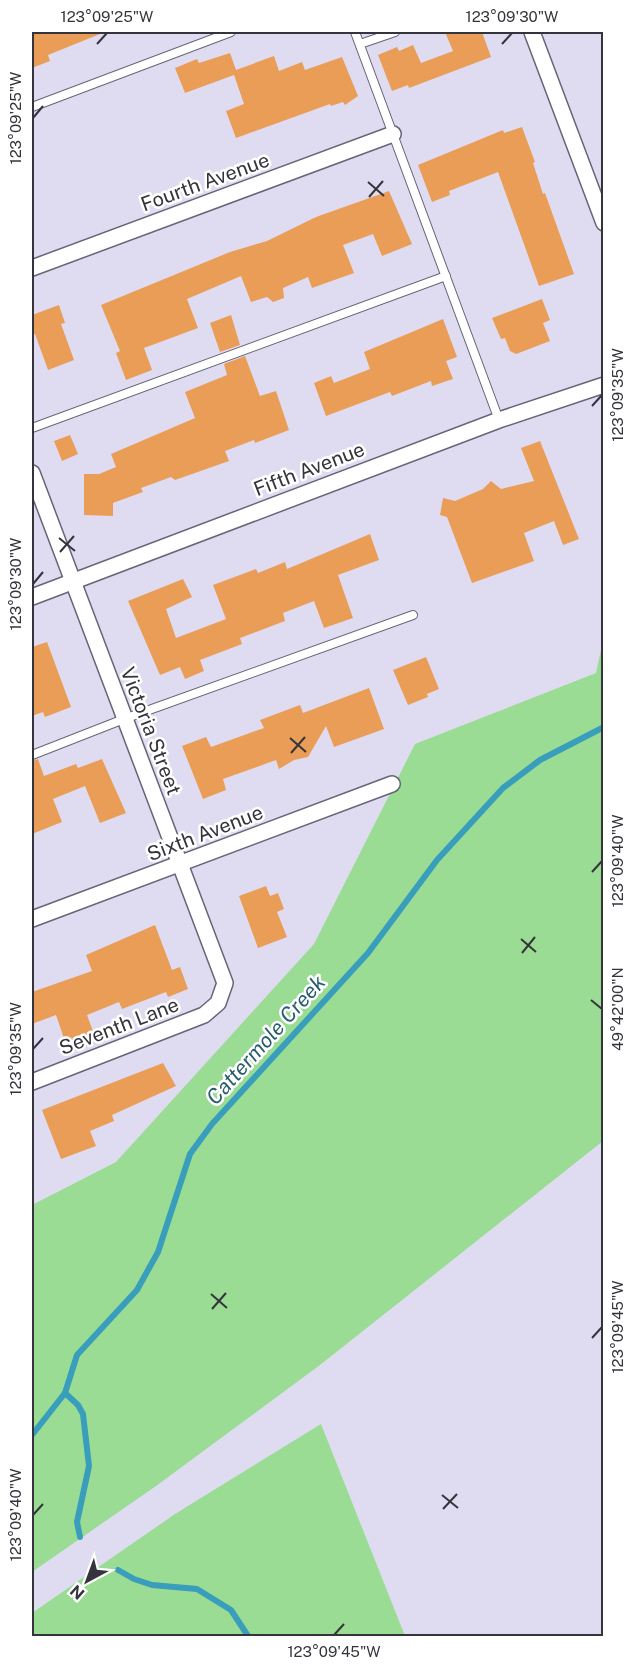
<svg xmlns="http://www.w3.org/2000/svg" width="635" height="1668" font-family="'Public Sans',sans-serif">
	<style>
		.green { fill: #9adc94 }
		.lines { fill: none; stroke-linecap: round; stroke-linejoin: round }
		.stream { stroke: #399dbc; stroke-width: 6 }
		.building { fill: #ea9d56 }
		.service-casing { stroke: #676477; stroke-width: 10 }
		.minor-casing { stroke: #676477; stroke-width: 18 }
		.service { stroke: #fff; stroke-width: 8 }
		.minor { stroke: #fff; stroke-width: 15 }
		.ticks { fill: none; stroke: #35343c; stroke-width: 2 }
		.labels { text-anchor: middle; stroke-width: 5; stroke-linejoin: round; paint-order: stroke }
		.street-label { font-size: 20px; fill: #35343c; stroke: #fff }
		.water-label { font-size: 21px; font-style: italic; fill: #285d6e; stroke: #fff }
		.neatline { fill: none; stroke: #35343c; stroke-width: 2 }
		.ticks-label { font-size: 15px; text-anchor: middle; fill: #35343c }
	</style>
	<rect width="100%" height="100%" fill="#dfdcf2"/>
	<g class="green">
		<polygon points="603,641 603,1141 320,1365 156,1486 32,1572 32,1205 116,1162 314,944 415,744 596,673"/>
		<polygon points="321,1424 405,1636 32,1636 32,1613 175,1514"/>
	</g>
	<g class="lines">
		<g class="stream">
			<polyline points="65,1393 78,1405 83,1414 89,1466 77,1522 80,1537"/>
			<polyline points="32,1435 65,1393 77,1355 137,1290 158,1252 190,1154 212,1124 368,953 437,860 503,788 540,760 604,727"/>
			<polyline points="118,1570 134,1579 152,1585 197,1589 231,1610 248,1636"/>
		</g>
	</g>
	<g class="building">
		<polygon points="32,32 105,32 48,55 50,61 32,68"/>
		<polygon points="445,32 482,32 491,57 409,88 408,85 392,91 378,55 397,47 399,51 413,45 421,63 453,51"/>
		<polygon points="230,53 236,70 274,56 279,71 302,62 305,70 342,57 358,96 345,105 343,102 331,106 330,104 236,138 226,111 244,104 234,75 185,93 175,68 197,59 199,63"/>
		<polygon points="522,127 535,162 533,163 543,194 545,193 574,274 539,286 498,172 449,191 450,195 432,202 418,165 503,130 504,133"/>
		<polygon points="389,191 412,244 382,256 373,234 343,245 354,273 312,288 308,277 283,288 284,298 273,302 267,297 251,302 241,276 187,299 198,328 144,348 152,370 126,380 116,353 120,351 101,305 230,252 267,241 316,217"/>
		<polygon points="542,299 550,320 543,323 550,341 516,354 510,351 505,338 501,339 492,318"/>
		<polygon points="59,305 65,323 61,324 74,360 48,370 35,334 32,335 32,315"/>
		<polygon points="231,315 240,345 220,352 210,323"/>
		<polygon points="443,319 457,357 446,361 453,379 432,386 431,381 392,396 390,392 326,416 314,383 331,376 334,383 370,369 364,352"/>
		<polygon points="245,356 260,396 276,391 289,430 255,443 254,440 225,451 229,461 175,480 171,477 141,488 143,492 113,503 113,516 84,515 84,474 99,474 116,467 111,454 195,418 185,392 227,375 224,364"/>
		<polygon points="70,435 78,454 62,461 54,441"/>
		<polygon points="540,441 579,539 563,545 554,521 524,533 534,561 472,583 447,517 440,515 443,498 455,501 483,489 491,481 501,489 534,481 521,448"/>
		<polygon points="370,534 379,560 338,575 353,618 324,628 314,601 283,613 285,621 240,638 242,644 200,660 204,671 185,679 180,667 160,675 128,601 183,579 192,597 166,609 176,638 226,619 213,585 256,569 258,573 285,562 287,569"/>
		<polygon points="47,642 71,707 45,717 43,712 32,716 32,647"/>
		<polygon points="426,657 439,689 427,694 428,697 408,705 393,670"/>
		<polygon points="369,688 384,729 334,747 326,726 308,757 294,760 279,769 276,760 223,779 226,790 203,799 182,746 206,737 211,747 264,728 260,720 300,705 303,713"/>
		<polygon points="38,759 44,776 76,764 78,768 102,759 126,813 100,823 85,786 53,799 62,822 32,834 32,761"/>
		<polygon points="266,886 270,896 278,893 284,909 277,912 287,937 258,948 239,896"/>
		<polygon points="155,925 172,970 180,967 188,989 168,997 166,992 122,1009 119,1002 87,1015 97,1042 69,1053 56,1015 32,1024 32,992 92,971 86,955"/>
		<polygon points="163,1063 176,1086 112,1115 114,1121 90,1131 96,1146 61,1159 42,1110"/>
	</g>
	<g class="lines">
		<defs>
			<g id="service">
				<polyline points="355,32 499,420"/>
				<polyline points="360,44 395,32"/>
				<polyline points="32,107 231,32"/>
				<polyline points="32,428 446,276"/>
				<polyline points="32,755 124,719 413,615"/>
			</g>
			<g id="minor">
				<polyline points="532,32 604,223"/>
				<polyline points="32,268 393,134"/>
				<polyline points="32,473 225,983 218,1003 204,1015 32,1082"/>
				<polyline points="32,597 499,420 604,385"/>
				<polyline points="32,919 392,784"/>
			</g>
		</defs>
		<use href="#service" class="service-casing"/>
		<use href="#minor" class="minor-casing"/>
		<use href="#service" class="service"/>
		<use href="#minor" class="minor"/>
	</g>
	<path class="ticks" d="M97,44l10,-11M502,44l10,-11M33,118l10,-12M368,182l16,14M369,197l14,-16M592,406l10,-11M59,538l16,13M60,552l14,-16M33,584l10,-12M290,738l16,14M291,753l14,-16M592,872l10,-11M521,939l15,13M522,953l13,-16M591,1000l11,9M33,1049l10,-11M211,1294l16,14M212,1309l14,-16M592,1338l10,-11M442,1495l16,13M443,1509l14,-15M33,1515l10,-11M334,1635l10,-11"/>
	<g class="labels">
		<g class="street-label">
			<text transform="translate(205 182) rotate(-20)" y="7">Fourth Avenue</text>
			<text transform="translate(309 469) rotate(-21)" y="7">Fifth Avenue</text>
			<text transform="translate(151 731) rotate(69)" y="7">Victoria Street</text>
			<text transform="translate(205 833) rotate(-21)" y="7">Sixth Avenue</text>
			<text transform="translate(119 1026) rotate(-21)" y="7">Seventh Lane</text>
		</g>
		<g class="water-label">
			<text transform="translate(266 1040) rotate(-48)" y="7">Cattermole Creek</text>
		</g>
	</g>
	<rect width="635" height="1668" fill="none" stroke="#ffffff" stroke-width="66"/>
	<g transform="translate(87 1581) rotate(221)" stroke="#ffffff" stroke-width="4.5" paint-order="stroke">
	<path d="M0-4.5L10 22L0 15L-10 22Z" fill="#35343c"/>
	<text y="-9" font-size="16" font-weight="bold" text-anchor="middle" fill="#35343c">N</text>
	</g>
	<rect x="33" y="33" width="569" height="1602" class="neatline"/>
	<g class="ticks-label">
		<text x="107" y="22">123°09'25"W</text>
		<text x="512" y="22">123°09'30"W</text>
		<text transform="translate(16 118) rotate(-90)" y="5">123°09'25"W</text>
		<text transform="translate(618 395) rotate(-90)" y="5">123°09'35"W</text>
		<text transform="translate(16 584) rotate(-90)" y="5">123°09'30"W</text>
		<text transform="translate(618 861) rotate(-90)" y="5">123°09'40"W</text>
		<text transform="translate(618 1009) rotate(-90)" y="5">49°42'00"N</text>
		<text transform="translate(16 1049) rotate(-90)" y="5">123°09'35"W</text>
		<text transform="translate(618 1327) rotate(-90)" y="5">123°09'45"W</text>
		<text transform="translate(16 1515) rotate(-90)" y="5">123°09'40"W</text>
		<text x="334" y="1657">123°09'45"W</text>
	</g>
</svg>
